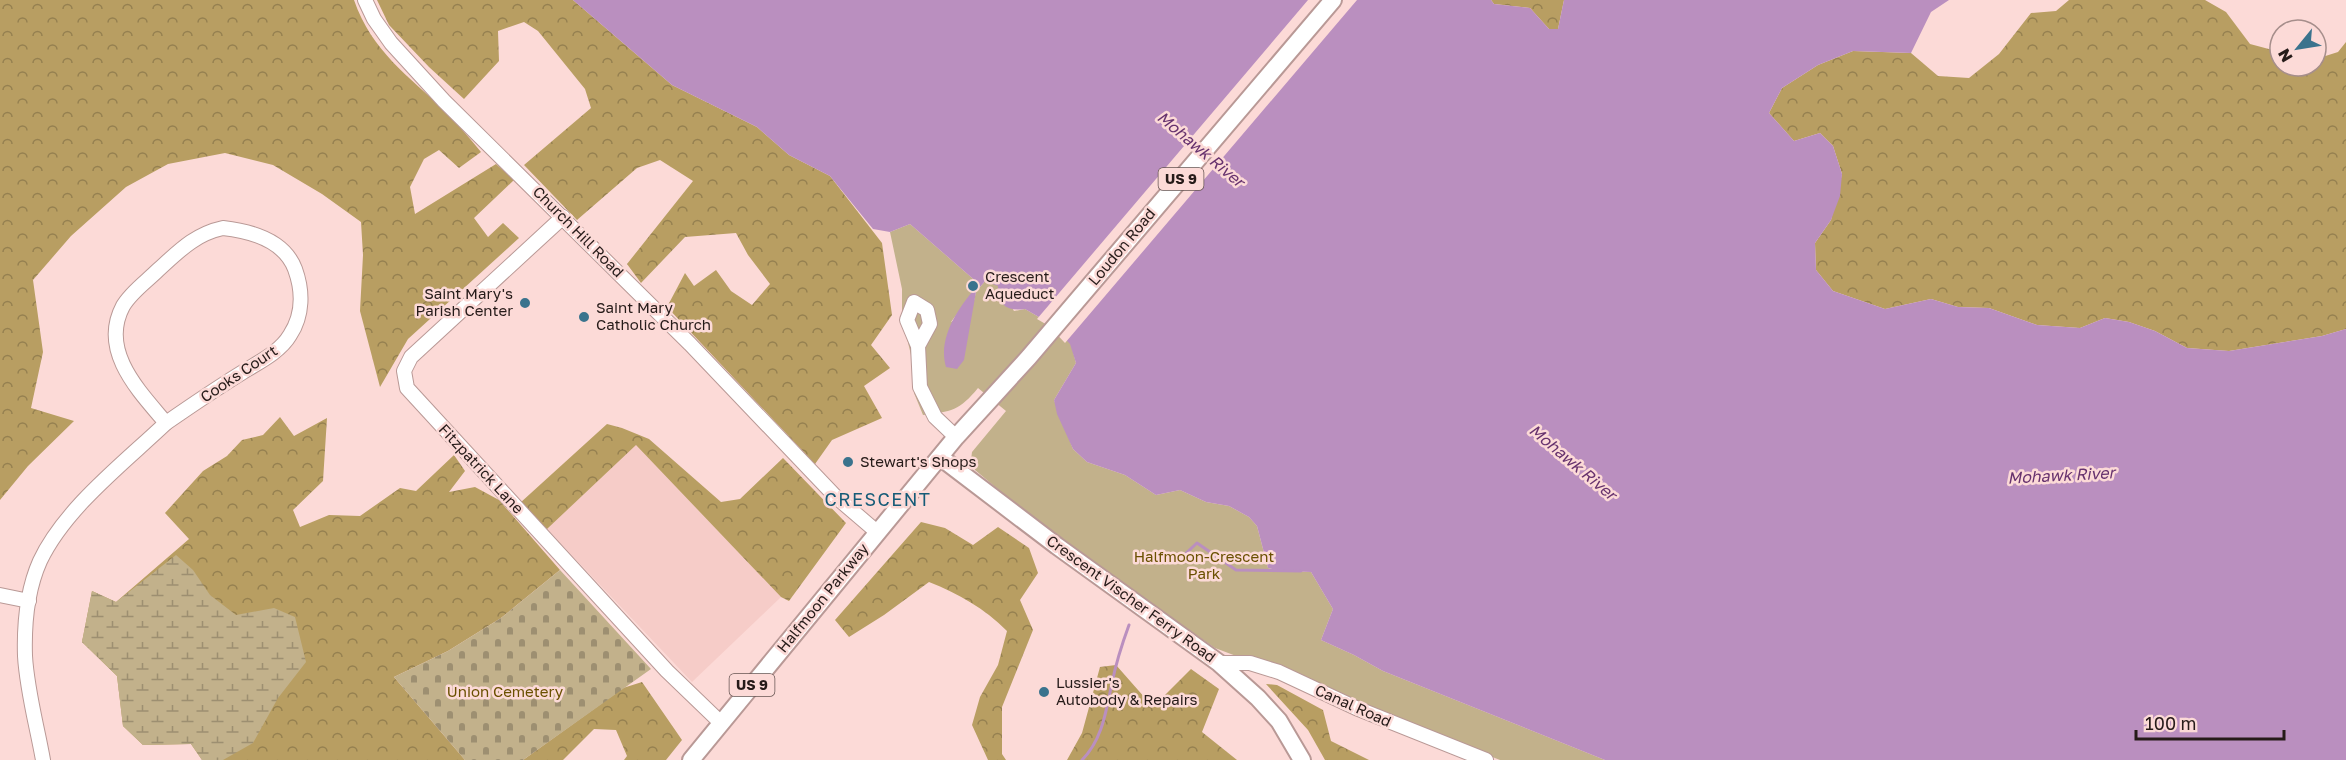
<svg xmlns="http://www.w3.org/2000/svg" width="2346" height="760" font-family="'Golos Text',sans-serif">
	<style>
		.built { fill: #f6ccc8 }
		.forest { fill: url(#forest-crowns) }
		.wetland { fill: url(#wetland-marsh) }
		.cemetery { fill: url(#cemetery-stones) }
		.green { fill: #c2b18b }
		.water { fill: #ba8fbf }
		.pier { fill: #fcdad7 }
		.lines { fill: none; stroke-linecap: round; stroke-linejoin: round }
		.stream { stroke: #ba8fbf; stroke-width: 3 }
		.minor-casing { stroke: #b99996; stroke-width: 16 }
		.major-casing { stroke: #b99996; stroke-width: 20 }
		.minor { stroke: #fff; stroke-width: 14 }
		.major { stroke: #fff; stroke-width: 16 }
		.poi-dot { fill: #3a738d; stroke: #fcdad7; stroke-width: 2 }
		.labels { text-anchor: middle; stroke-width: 5; stroke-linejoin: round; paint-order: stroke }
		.shield { fill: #fcdad7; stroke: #665452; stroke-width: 1.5 }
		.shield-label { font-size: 14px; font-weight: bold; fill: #261b19 }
		.street-label { font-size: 15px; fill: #261b19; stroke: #fcdad7 }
		.poi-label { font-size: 15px; fill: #261b19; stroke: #fcdad7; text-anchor: start }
		.park-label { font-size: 15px; fill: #6a5000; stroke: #fcdad7 }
		.water-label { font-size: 16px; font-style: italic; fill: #67326e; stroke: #fcdad7 }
		.quarter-label { font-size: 18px; letter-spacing: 1.5px; fill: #155b77; stroke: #fcdad7 }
	</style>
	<defs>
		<pattern id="forest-crowns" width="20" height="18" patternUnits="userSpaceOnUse" patternTransform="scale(1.5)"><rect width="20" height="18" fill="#b89e62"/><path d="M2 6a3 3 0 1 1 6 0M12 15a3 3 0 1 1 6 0" fill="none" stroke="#958050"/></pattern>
		<pattern id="wetland-marsh" width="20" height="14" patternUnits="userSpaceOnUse" patternTransform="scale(1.5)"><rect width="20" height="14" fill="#c2b18b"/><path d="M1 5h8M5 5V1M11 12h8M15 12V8" fill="none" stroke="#9d8f71"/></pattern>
		<pattern id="cemetery-stones" width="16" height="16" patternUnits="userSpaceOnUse" patternTransform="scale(1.5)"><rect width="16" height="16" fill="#c2b18b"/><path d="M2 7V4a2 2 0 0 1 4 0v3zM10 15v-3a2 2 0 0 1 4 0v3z" fill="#9d8f71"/></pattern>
	</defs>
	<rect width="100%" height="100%" fill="#fcdad7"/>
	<polygon class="built" points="636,444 781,597 692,682 547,529"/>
	<g class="forest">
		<path d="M0,0h354c18,52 55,76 93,113 12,12 23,26 34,39l-22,16 -20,-18 -15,9 -14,28 5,27 81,-50 18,16 -40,38 14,19 15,-14 16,15 -111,101 -28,48 -20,-76 3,-56 -2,-33 -39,-28 -49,-29 -48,-12 -57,11 -42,23 -55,49 -38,44 10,72 -12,56 43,13 -46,45 -28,34z"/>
		<polygon points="377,0 573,0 672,85 757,127 789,155 830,176 882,243 892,315 871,345 890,368 864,386 882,418 832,440 815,464 667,307 685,273 694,286 716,270 731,291 752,305 770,284 748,255 736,233 685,237 641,283 627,264 693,181 660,160 637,168 577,220 524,165 591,108 585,89 538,31 524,22 498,31 499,61 464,99 429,67 389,25"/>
		<polygon points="1491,0 1564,0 1558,29 1549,29 1530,8 1494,4"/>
		<polygon points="2069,0 2205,0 2226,12 2250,44 2280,52 2280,66 2316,66 2316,59 2338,52 2346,42 2346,329 2322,336 2229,351 2187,348 2155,331 2129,322 2105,318 2080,328 2037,325 1989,308 1958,307 1931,299 1885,309 1833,291 1816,270 1815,243 1831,220 1842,174 1833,146 1820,133 1794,141 1769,113 1782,88 1818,65 1853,51 1911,53 1938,76 1969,78 1999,54 2031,13 2056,11"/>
		<polygon points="280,417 294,436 327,418 323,481 293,510 300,527 329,515 360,516 400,488 416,491 454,455 465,471 449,492 475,487 499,500 560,570 501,618 448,651 394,677 465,760 202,760 191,744 143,745 123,726 117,676 82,642 92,591 116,602 189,539 165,513 203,471 227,456 242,440 263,435"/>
		<polygon points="607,424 622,428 649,439 721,502 740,499 783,458 846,523 789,601 781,597 636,445 547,529 520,503"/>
		<path d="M921,522l24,6 28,17 25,-18 31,21 9,25 -18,27 13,30 -31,77v47l4,6h-18l-16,-35 8,-28 18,-32 9,-34c-23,-23 -48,-37 -78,-49l-45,33 -35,22 -14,-17z"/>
		<polygon points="1116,665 1153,707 1191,669 1219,689 1202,732 1237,760 1067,760 1082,733 1100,667"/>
		<polygon points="642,682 682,740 666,760 624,760 627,756 616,730 594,729 563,760 523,760 623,688"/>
		<polygon points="1266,684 1277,685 1323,710 1331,741 1369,760 1325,760 1308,730"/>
	</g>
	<polygon class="wetland" points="176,555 193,570 210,595 236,615 274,608 295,617 306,662 278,698 253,743 223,760 202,760 191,744 143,745 123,726 117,676 82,642 92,591 116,602"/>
	<polygon class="cemetery" points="560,570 651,669 523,760 465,760 394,677 448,651 501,618"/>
	<path class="green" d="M910,224l69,60 -28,38 21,-13 4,-17 9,-11 13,4 16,26 11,-2 26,15 20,20 5,19 -22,37 19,49 14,13 38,13 31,20 24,-5 26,12 23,4 20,11 8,9 11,42 13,3 30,1 22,37 -12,31 33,15 29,16 222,89h-105l-221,-88 -64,-24 -160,-111 -80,-67 -4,-10 1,-8 34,-41 -28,-23c-18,22 -27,24 -55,27l-9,-22 -2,-34 -10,-41v-29l-12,-57z"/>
	<path class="water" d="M573,0h918l3,4 36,4 19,21h9l6,-29h385l-18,12 -20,41 -58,-2 -35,14 -36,23 -13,25 25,28 26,-8 13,13 9,28 -2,22 -9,24 -16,23 1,27 17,21 52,18 46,-10 27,8 31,1 48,17 43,3 25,-10 24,4 26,9 32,17 42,3 93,-15 24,-7v431h-741l-222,-89 -29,-16 -33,-15 12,-31 -22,-37 -30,-1 -13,-3 -11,-42 -8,-9 -20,-11 -23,-4 -26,-12 -24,5 -31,-20 -38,-13 -14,-13 -16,-35 -3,-14 22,-37 -6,-19 -19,-20 -26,-15c-18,3 -28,-5 -27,-23l-13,-5 -9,11 -12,68 -7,9 -11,-2c-9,-30 14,-62 33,-83l-69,-60 -20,8 -17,-3 -43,-53 -41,-21 -32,-28 -85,-42z"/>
	<polygon class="pier" points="1308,0 1357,0 1065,343 1049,326 1037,319"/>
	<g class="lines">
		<g class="stream">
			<polyline points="1182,557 1197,543 1236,570 1301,571"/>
			<path d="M1082,760c21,-21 24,-50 30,-77 4,-20 10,-39 17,-58"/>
		</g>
		<defs>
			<g id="minor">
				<polyline points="365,0 374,19 391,43 444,101 690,344 835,496 877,532"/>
				<polyline points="563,217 411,357 404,371 407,388 667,671 721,723"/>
				<path d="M223,228c27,3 61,12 72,41 8,22 8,46 -5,66 -10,17 -31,27 -47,37 -26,16 -51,33 -77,51 -27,-32 -67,-72 -43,-117 8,-14 24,-25 35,-36 21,-19 37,-36 65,-42z"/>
				<polyline points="918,346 930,324 927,310 914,302 907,320 918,346 920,387 935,417 956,437"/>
				<polyline points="0,595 29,601"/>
				<polyline points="1219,663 1250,663 1279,672 1356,708 1486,760"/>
				<path d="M43,760c-6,-34 -16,-69 -18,-104 -1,-32 2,-66 15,-95 25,-53 84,-98 126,-138"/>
			</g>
			<g id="major">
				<polyline points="940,457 1057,546 1219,663 1258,698 1279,721 1302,760"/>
				<polyline points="691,760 956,437 1029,357 1333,0"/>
			</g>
		</defs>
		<use href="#minor" class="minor-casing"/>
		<use href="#major" class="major-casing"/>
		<use href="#minor" class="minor"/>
		<use href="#major" class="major"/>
	</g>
	<g class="poi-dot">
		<circle cx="973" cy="286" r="6"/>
		<circle cx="525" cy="303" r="6"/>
		<circle cx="584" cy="317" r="6"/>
		<circle cx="848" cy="462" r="6"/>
		<circle cx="1044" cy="692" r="6"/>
	</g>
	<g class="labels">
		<g class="shield">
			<rect x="1158.5" y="168" width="45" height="22" rx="4.5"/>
			<rect x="729.5" y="674" width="45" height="22" rx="4.5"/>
		</g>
		<g class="shield-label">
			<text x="1181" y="184">US 9</text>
			<text x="752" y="690">US 9</text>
		</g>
		<g class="street-label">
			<text transform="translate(578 232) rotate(45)" y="5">Church Hill Road</text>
			<text transform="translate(1122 247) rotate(-50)" y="5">Loudon Road</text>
			<text transform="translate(239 374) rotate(-34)" y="5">Cooks Court</text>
			<text transform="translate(481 469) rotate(47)" y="5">Fitzpatrick Lane</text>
			<text transform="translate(823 598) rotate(-51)" y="5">Halfmoon Parkway</text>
			<text transform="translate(1131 599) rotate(36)" y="5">Crescent Vischer Ferry Road</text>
			<text transform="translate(1353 706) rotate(24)" y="5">Canal Road</text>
		</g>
		<g class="poi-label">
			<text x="985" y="282">Crescent<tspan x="985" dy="17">Aqueduct</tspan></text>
			<text x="513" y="299" text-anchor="end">Saint Mary's<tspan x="513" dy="17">Parish Center</tspan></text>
			<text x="596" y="313">Saint Mary<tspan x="596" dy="17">Catholic Church</tspan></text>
			<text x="860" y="467">Stewart's Shops</text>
			<text x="1056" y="688">Lussier's<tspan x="1056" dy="17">Autobody &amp; Repairs</tspan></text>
		</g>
		<g class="park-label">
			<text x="1204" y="562">Halfmoon-Crescent<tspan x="1204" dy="17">Park</tspan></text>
			<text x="505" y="697">Union Cemetery</text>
		</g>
		<g class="water-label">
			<text transform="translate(1201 149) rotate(40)" y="6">Mohawk River</text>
			<text transform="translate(1573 462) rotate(40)" y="6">Mohawk River</text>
			<text transform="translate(2061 475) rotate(-3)" y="6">Mohawk River</text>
		</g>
		<g class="quarter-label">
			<text x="878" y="506">CRESCENT</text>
		</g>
	</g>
	<g transform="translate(2298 48) rotate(240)"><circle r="28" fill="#fcdad7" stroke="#a68e8b" stroke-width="1.5"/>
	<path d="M0-4.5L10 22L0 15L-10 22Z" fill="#3a738d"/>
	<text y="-9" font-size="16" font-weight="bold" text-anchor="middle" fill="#261b19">N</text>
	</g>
	<path d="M2136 730v9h148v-9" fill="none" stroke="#261b19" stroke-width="3"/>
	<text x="2145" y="730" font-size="18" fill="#261b19" stroke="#fcdad7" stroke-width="4.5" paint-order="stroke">100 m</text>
</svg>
